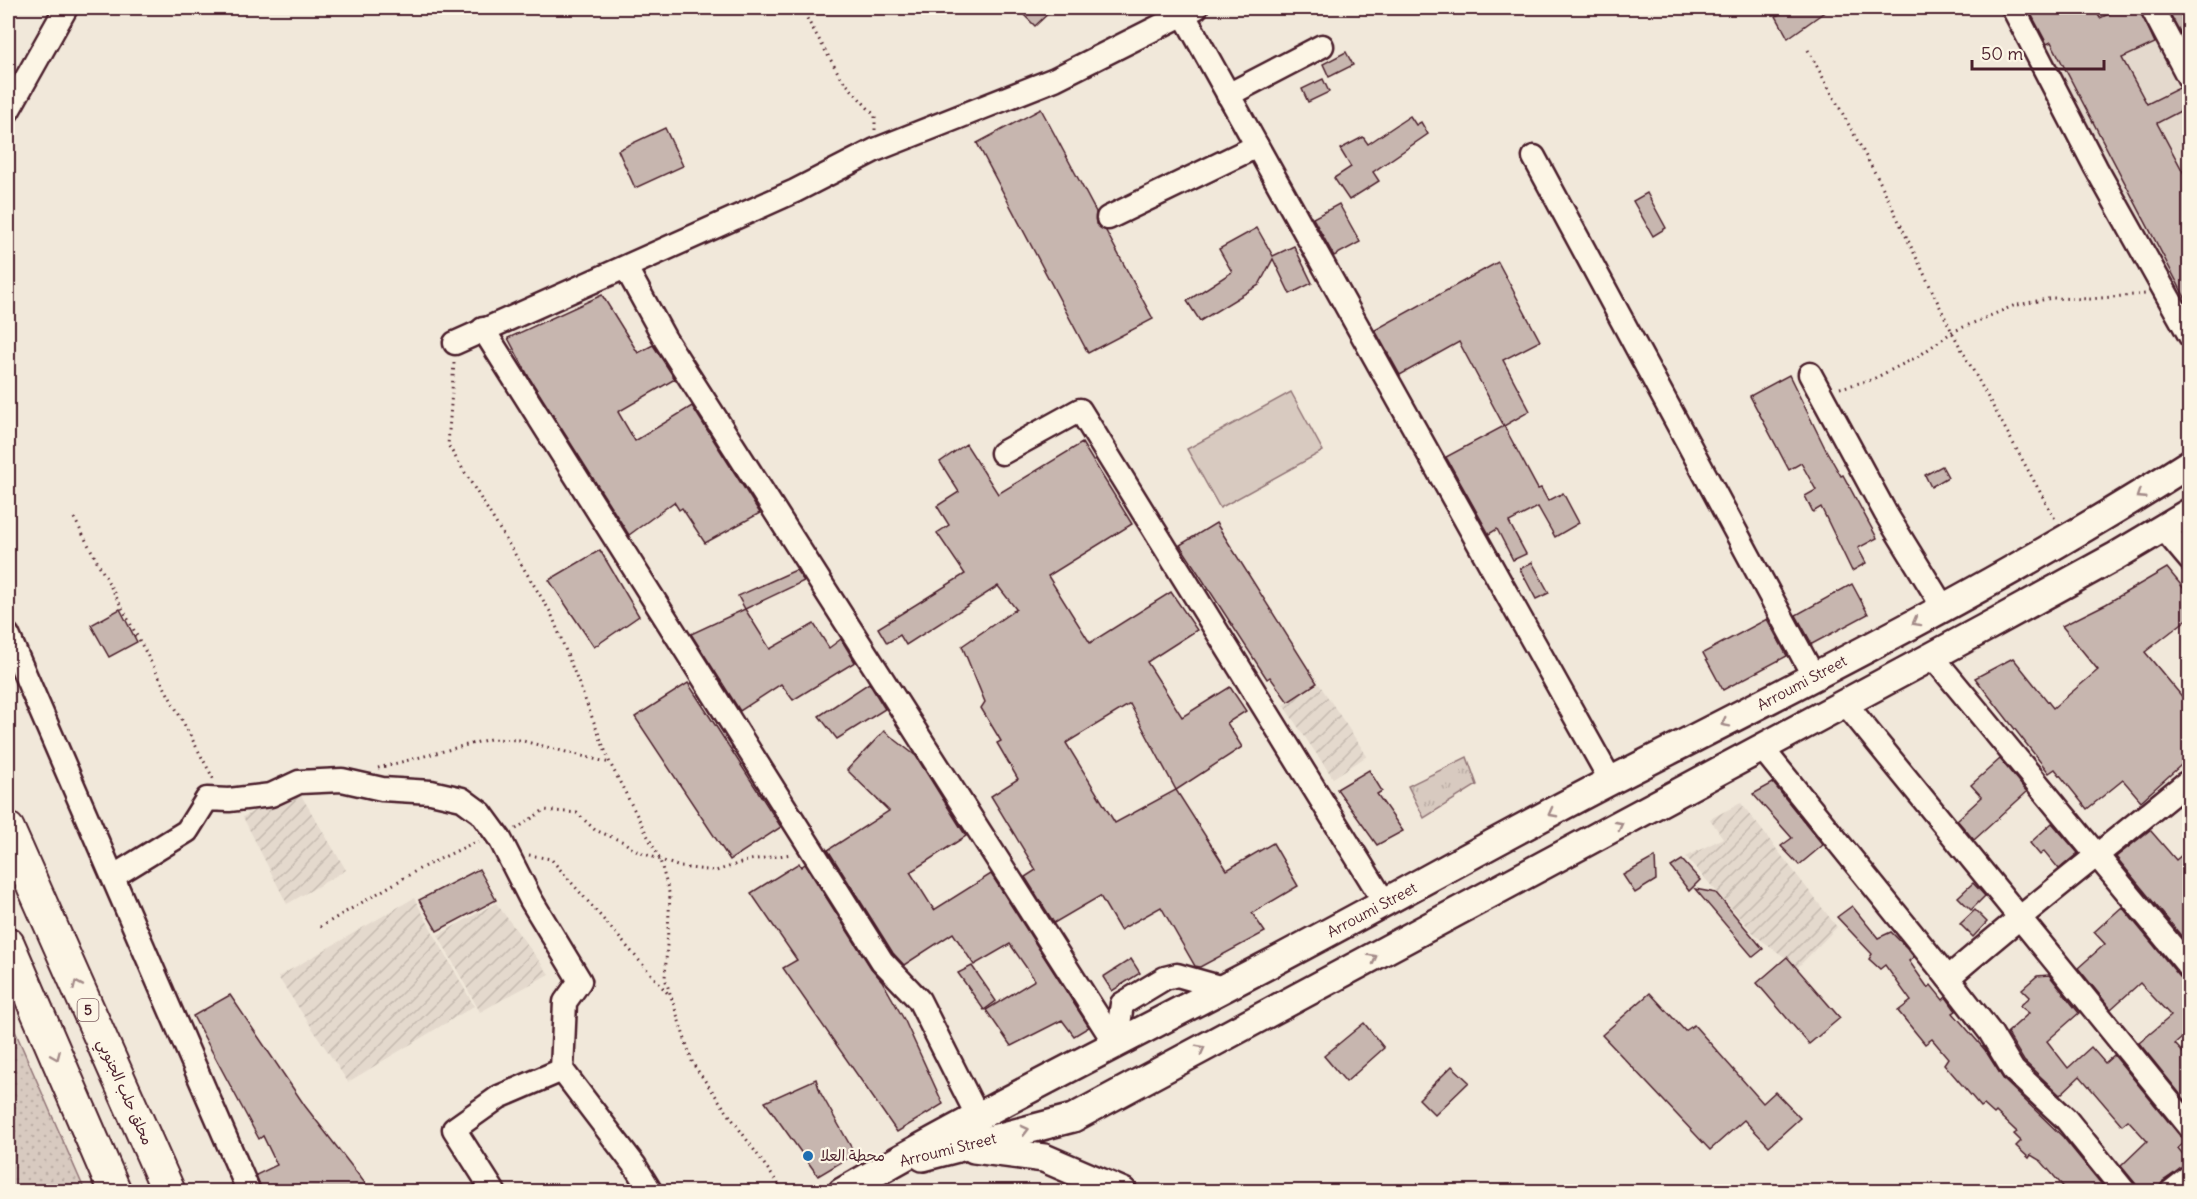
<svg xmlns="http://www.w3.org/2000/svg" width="2197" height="1199" font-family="Delius,'Playpen Sans Arabic',sans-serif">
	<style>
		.built { fill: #e4d9cd }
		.industrial { fill: url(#industrial-furrows) }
		.grass { fill: url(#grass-dots); stroke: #917476; stroke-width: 1.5 }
		.park { fill: url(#park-tufts); stroke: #917476; stroke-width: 1.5 }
		.garden { fill: #d8cac0; stroke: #917476; stroke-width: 1.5 }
		.building { fill: #c7b6af; stroke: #4a1f2b; stroke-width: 1.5; fill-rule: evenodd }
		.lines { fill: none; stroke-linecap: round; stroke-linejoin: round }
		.minor-casing { stroke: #4a1f2b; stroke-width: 27 }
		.major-casing { stroke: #4a1f2b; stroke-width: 32 }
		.highway-casing { stroke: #4a1f2b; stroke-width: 36 }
		.path { stroke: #4a1f2b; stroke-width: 3; stroke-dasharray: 1.5 4.5; stroke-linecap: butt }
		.minor { stroke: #fcf5e5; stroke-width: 22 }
		.major { stroke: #fcf5e5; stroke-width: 27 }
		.highway { stroke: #fcf5e5; stroke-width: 32 }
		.oneway { stroke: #a38a88 }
		.poi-dot { fill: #1f6fb2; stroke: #fcf5e5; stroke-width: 2 }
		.labels { text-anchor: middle; stroke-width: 4.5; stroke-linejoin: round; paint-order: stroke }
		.shield { fill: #fcf5e5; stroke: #7f5f63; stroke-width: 1.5 }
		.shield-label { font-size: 14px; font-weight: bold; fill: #4a1f2b }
		.street-label { font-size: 15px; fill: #4a1f2b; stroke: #fcf5e5 }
		.poi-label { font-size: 15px; fill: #4a1f2b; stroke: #fcf5e5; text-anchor: start }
	</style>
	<defs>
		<pattern id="industrial-furrows" width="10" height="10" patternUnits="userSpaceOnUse" patternTransform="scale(1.5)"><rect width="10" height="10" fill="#e4d9cd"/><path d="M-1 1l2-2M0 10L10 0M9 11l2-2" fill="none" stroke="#c5bab0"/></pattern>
		<pattern id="grass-dots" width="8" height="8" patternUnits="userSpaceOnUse" patternTransform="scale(1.5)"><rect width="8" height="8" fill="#d8cac0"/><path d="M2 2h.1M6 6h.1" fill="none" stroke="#bbada5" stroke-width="1.8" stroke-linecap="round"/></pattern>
		<pattern id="park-tufts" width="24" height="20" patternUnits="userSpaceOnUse" patternTransform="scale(1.5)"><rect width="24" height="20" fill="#d8cac0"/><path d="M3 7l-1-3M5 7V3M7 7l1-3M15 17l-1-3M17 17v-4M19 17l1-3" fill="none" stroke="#bbada5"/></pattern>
	</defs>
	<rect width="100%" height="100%" fill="#f1e8da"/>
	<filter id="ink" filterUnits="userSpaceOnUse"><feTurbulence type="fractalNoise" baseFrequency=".0167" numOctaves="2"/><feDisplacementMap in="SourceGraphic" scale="12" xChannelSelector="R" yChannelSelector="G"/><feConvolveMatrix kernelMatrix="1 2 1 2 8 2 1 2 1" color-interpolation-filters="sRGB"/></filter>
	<g filter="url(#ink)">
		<polygon class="built" points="2020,8 2189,8 2189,323"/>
		<g class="industrial">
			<polygon points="1319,684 1367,756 1333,778 1283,705"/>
			<polygon points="296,787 346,870 287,904 243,817"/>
			<polygon points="1741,803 1837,927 1798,967 1756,936 1686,857 1723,838 1710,819"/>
			<polygon points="414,898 474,1006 348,1082 278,977"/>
			<polygon points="496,903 549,974 480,1012 438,935"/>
		</g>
		<polygon class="grass" points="8,1015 85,1191 8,1191"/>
		<polygon class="park" points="1467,757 1477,785 1424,818 1408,786"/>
		<polygon class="garden" points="1291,392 1323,451 1220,508 1187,449"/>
		<g class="building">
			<polygon points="1017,8 1054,8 1035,26"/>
			<polygon points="1792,8 1830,8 1788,38 1776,16"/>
			<polygon points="2028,8 2094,8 2100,18 2121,8 2139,8 2155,43 2122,58 2147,104 2179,88 2187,93 2190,106 2157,123 2190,185 2190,307 2051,42 2047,44"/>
			<polygon points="2167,8 2190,8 2190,50"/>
			<polygon points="1346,52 1353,65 1329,77 1323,64"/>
			<polygon points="1323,79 1329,92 1308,102 1302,89"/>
			<polygon points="1041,109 1096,212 1096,224 1106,231 1153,319 1088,353 977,143"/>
			<polygon points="1410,116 1416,125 1421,122 1428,134 1373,172 1379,181 1349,200 1334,178 1351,167 1340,149 1363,137 1368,144"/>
			<polygon points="665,128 683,166 635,188 618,150"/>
			<polygon points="1647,193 1666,228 1653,236 1633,201"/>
			<polygon points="1339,204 1360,242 1334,256 1313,218"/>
			<polygon points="1257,228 1273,256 1294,246 1312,283 1290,294 1273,259 1259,285 1200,321 1187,301 1232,272 1219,249"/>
			<polygon points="1498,262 1540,341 1503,360 1530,411 1504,426 1459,342 1400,375 1375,330"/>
			<polygon points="602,295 638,353 653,345 675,379 618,412 635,441 692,406 760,513 705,543 682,508 679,510 674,502 629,535 530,379 508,338"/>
			<polygon points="1789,375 1826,450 1841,476 1843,475 1877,538 1858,548 1866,563 1852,571 1821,507 1813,512 1805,496 1816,490 1801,463 1789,470 1750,396"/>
			<polygon points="1504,426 1538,489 1541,488 1548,501 1563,493 1579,523 1555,537 1538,507 1509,522 1526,554 1513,560 1497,529 1489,534 1446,457"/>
			<path d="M1082,443l50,81 -84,52 42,67 81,-51 26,38 -50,32 35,55 48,-30 16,24 -19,12 15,24 -66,43 51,80 46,-27 25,43 -46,27 13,19 -65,35 -5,-1 -34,-59 -41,23 -20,-34 -46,27 -29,-46 11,-7 -45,-74 27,-17 -21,-36 4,-2 -20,-33 4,-6 -23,-56 54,-37 -18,-23 -92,59 -6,-10 -13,8 -9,-15 87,-54 -28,-41 12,-8 -12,-19 22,-14 -19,-30 26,-18 32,50zM1130,704l46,86 -61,33 -49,-80z"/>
			<polygon points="1942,466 1948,477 1931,487 1925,475"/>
			<polygon points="1216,523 1317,683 1288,702 1270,677 1267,679 1180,545"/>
			<polygon points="600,550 639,616 594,647 549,580"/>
			<polygon points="1532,562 1549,593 1536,599 1520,569"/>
			<polygon points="2167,568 2190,596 2190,617 2145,652 2190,706 2190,757 2141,801 2123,780 2087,809 2055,769 2049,773 1975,678 2013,658 2053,708 2098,670 2062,626 2106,604"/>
			<polygon points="796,570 804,581 745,609 738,596"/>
			<polygon points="1852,584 1868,614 1812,644 1796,615"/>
			<polygon points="120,609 137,642 109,657 91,625"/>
			<polygon points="745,609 770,649 814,624 829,648 841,639 855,662 793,700 781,684 740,711 691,634"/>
			<polygon points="1767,619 1787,656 1723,690 1703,653"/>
			<polygon points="688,683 781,827 730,860 635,717"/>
			<polygon points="869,683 885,709 837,739 819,716"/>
			<polygon points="884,731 916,756 966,836 910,872 934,910 991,874 1089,1027 1074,1036 1062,1020 1011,1046 986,1010 1035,980 1010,944 974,965 953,933 904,965 893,953 828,850 889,811 847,770"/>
			<polygon points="2000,759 2027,792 1974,840 1957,820 1982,797 1971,785"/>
			<polygon points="1369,770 1382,791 1377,794 1403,831 1377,845 1337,789"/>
			<polygon points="1773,783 1823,845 1799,865 1781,846 1792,838 1753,794"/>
			<polygon points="2052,823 2078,853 2059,869 2044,851 2040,855 2030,843"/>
			<polygon points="2150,830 2176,860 2190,848 2188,944 2116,857"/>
			<polygon points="1655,857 1656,880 1635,893 1623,875"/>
			<polygon points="1682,860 1700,880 1689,891 1671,867"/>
			<polygon points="799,863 801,867 805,864 871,968 882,981 905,1021 943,1104 897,1132 783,968 797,960 751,893"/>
			<polygon points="479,869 496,900 437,931 419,900"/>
			<polygon points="1973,883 1985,896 1971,910 1958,897"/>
			<polygon points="1695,889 1716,893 1763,949 1753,957"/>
			<polygon points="1852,906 1878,938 1891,932 1907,948 1914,957 1909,961 1928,988 1931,985 1943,1000 1946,997 1956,1011 1953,1013 1985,1050 2004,1080 2063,1137 2107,1191 2067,1191 2041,1161 2031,1155 2029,1158 2016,1146 2021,1141 2014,1134 2017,1132 1996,1112 1994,1114 1984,1105 1981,1107 1944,1064 1948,1058 1932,1039 1925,1044 1898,1011 1911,1001 1885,965 1880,969 1869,959 1872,954 1837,917"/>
			<polygon points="2122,907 2180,977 2190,981 2190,1031 2175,1044 2190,1060 2189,1105 2139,1043 2171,1016 2140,983 2111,1009 2078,968 2105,944 2094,932"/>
			<polygon points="1975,910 1987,922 1973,937 1960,924"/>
			<polygon points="1787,957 1840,1018 1809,1044 1757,983"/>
			<polygon points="1131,959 1140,973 1112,991 1103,977"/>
			<polygon points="972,966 996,1001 984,1010 958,973"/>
			<polygon points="2049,975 2079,1013 2047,1041 2068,1068 2091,1047 2105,1063 2114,1055 2180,1136 2188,1140 2178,1148 2190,1163 2163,1181 2158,1191 2138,1191 2136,1184 2121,1166 2147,1141 2128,1120 2122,1125 2080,1076 2060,1095 2024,1061 2007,1033 2029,1013 2020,1006 2030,997 2022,989 2037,976"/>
			<polygon points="1650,993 1685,1031 1694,1025 1763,1103 1775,1092 1800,1118 1769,1146 1744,1120 1710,1150 1602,1035"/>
			<polygon points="230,995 305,1106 371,1191 262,1190 256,1175 277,1165 263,1136 259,1139 193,1016"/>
			<polygon points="1364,1023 1384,1048 1346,1082 1324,1056"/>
			<polygon points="1452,1066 1469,1082 1435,1115 1419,1099"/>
			<polygon points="816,1079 820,1092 855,1154 818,1176 765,1102"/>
		</g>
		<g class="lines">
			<defs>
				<g id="minor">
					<polyline points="2013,8 2096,168 2190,336"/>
					<polyline points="2152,8 2190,80"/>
					<polyline points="1184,15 1611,781"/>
					<polyline points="1228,95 1322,46"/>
					<polyline points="8,111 66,8"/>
					<polyline points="1534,157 1814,677"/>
					<polyline points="1108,218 1257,146"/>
					<polyline points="626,268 665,339 1116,1045"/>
					<polyline points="483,329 882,961 919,1000 977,1115"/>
					<polyline points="455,343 795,191 875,150 1055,79 1196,8"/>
					<polyline points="1810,374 1886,514 1943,607"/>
					<polyline points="1002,453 1080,410 1385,903"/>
					<polyline points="2163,528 2190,560"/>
					<polyline points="8,635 249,1192"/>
					<polyline points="1932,656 2190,968"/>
					<polyline points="1845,703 2190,1127"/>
					<polyline points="1762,748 1948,978 1990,1032 2013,1070 2066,1119 2125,1192"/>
					<polyline points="114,876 187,831 207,799 229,800 271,795 299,782 342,780 382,789 431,792 462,799 481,813 500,839 531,900 580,981 565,1002 562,1070 635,1166 651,1192"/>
					<path d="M1948,978c77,-67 159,-130 238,-195"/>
					<polyline points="1116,1045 1122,1004 1165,978 1177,975 1223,988"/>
					<polyline points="494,1192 454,1129 499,1097 562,1070"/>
					<polyline points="2171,1192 2190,1177"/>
				</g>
				<g id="major">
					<polyline points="974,1149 1044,1158 1123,1192"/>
					<polyline points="923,1157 1073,1118 1983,629 2116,556 2190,512"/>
					<path d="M842,1192c138,-80 281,-151 422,-225 118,-62 234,-128 352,-189 194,-99 390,-197 574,-315"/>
				</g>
				<g id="highway">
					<polyline points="8,829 169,1192"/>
					<polyline points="8,944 115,1192"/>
				</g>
			</defs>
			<use href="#minor" class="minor-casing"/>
			<use href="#major" class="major-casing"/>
			<use href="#highway" class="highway-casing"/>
			<g class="path">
				<polyline points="801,8 841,78 875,116 875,130"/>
				<polyline points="1808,50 1881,184 1952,332 2056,521"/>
				<polyline points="454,363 448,445 551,613 610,763 660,860 670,896 665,978 693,1064 784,1192"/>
				<polyline points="1840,388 1871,380 1919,356 1952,332 2013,306 2052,298 2090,299 2145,294"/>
				<polyline points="74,518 214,780"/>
				<polyline points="378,768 490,739 519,740 610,763"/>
				<polyline points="516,829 544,810 577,813 595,830 624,842 634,850 680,867 716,871 750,860 792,854"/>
				<polyline points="529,855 551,859 670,996"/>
				<polyline points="320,927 421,868 471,844 479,842"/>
			</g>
			<use href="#minor" class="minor"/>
			<use href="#major" class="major"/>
			<use href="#highway" class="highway"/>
		</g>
		<defs><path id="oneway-chevron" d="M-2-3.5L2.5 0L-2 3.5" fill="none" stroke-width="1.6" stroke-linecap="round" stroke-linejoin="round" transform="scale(1.5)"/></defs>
		<g class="oneway">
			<use href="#oneway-chevron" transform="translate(2140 495) rotate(147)"/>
			<use href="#oneway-chevron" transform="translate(1916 622) rotate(151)"/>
			<use href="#oneway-chevron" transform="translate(1725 723) rotate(153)"/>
			<use href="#oneway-chevron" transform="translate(1552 813) rotate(152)"/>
			<use href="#oneway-chevron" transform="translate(1619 825) rotate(-28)"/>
			<use href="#oneway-chevron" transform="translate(1373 958) rotate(-28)"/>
			<use href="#oneway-chevron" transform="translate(77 985) rotate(-114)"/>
			<use href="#oneway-chevron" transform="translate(1201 1049) rotate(-28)"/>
			<use href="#oneway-chevron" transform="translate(56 1056) rotate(67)"/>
			<use href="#oneway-chevron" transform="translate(1025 1130) rotate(-14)"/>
		</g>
	</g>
	<circle class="poi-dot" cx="808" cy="1156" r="6"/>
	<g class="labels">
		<rect class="shield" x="77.5" y="999" width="21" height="22" rx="4.5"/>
		<g class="shield-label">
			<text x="88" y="1015">5</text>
		</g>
		<g class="street-label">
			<text transform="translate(1802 683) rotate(-28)" y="5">Arroumi Street</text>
			<text transform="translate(1372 910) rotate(-28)" y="5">Arroumi Street</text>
			<text transform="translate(125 1092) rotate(66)" y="5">محلق حلب الجنوبي</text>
			<text transform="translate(948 1150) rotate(-14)" y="5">Arroumi Street</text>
		</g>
		<g class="poi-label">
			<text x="820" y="1161">محطة العلا</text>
		</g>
	</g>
	<rect width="2197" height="1199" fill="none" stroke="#fcf5e5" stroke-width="30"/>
	<rect x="15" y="15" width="2167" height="1169" fill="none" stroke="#4a1f2b" stroke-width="2" filter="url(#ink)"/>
	<path d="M1972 60v9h132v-9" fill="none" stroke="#4a1f2b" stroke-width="3"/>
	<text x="1981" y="60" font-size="18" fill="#4a1f2b" stroke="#fcf5e5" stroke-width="4.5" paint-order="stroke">50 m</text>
</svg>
